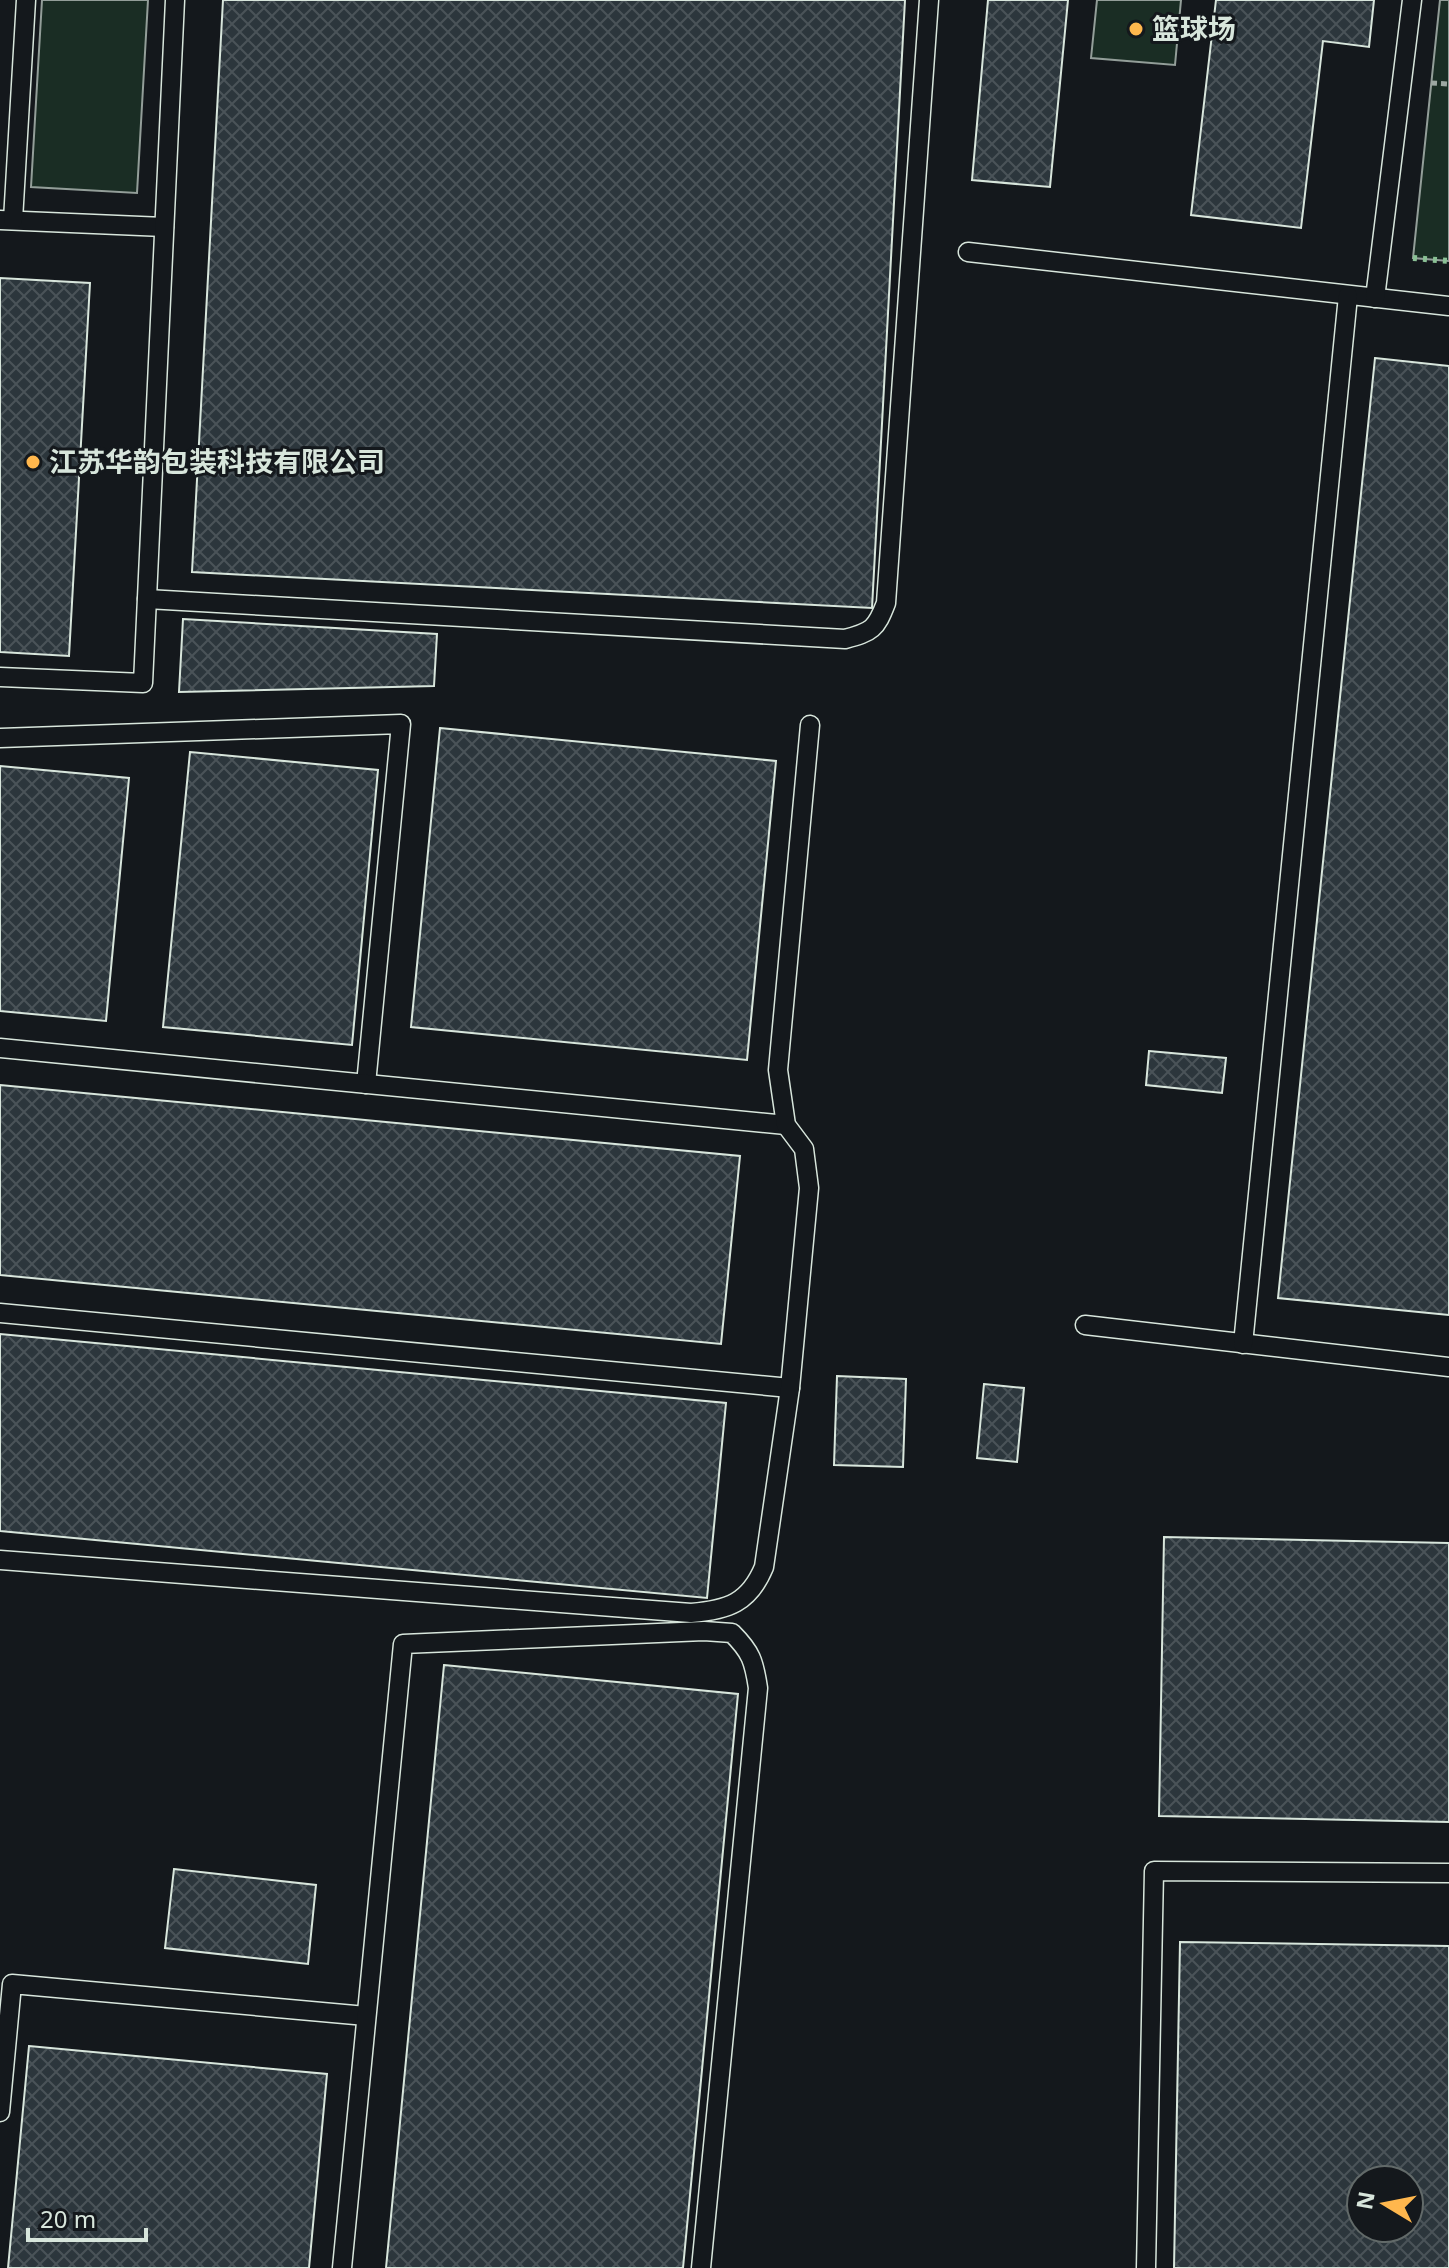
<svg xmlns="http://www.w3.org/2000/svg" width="1449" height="2268" font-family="'Noto Sans','Noto Sans SC',sans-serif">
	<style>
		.green { fill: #1a2d24; stroke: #939e99; stroke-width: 2 }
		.building { fill: url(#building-cross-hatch); stroke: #d8e6dc; stroke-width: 2; fill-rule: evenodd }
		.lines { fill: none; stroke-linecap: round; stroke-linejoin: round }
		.service-casing { stroke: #d8e6dc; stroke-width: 21 }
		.path { stroke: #9da8a2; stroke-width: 5; stroke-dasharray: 6 4; stroke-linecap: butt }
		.service { stroke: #14181c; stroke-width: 18 }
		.hedge { stroke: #8ac095; stroke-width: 6; stroke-dasharray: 4 6; stroke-linecap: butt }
		.poi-dot { fill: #ffb74d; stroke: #14181c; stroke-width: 3 }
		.labels { text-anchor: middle; stroke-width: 6; stroke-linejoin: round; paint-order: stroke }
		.poi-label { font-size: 28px; font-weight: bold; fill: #d8e6dc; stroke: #14181c; text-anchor: start }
	</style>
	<defs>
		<pattern id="building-cross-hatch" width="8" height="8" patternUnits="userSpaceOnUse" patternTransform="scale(2)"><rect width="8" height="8" fill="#2c363c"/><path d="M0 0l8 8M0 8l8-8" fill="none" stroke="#4a5358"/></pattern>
	</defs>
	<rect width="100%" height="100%" fill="#14181c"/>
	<g class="green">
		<polygon points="42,0 148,0 137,193 31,187"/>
		<polygon points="1097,0 1181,0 1175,65 1091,58"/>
		<polygon points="1440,0 1449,0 1449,261 1413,258"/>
	</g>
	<g class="building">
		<polygon points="223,0 905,0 872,608 192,572"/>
		<polygon points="988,0 1068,0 1050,187 972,180"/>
		<polygon points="1216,0 1374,0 1369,47 1323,41 1301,228 1191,215"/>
		<polygon points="0,278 90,283 69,656 0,652"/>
		<polygon points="1375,358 1449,366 1449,1315 1278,1298"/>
		<polygon points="183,619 437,634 434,686 179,692"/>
		<polygon points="440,728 776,761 747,1060 411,1027"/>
		<polygon points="190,752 378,770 352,1045 163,1027"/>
		<polygon points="0,766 129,778 106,1021 0,1011"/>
		<polygon points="1149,1051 1226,1058 1222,1093 1146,1085"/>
		<polygon points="0,1085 740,1156 721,1344 0,1275"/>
		<polygon points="0,1334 726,1403 707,1598 0,1531"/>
		<polygon points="837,1376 906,1379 903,1467 834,1465"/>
		<polygon points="984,1384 1024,1388 1017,1462 977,1458"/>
		<polygon points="1164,1537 1449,1543 1449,1822 1159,1816"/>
		<polygon points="444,1665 738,1694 683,2268 386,2268"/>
		<polygon points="174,1869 316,1885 308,1964 165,1948"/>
		<path d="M1180,1942l269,4v322h-275zM1361,2180h48v48h-48z"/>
		<polygon points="29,2046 327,2074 309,2268 8,2268"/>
	</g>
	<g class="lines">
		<defs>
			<g id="service">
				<polyline points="0,220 164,227"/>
				<polyline points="13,220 26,0"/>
				<polyline points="968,252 1449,306"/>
				<polyline points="1375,298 1412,0"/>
				<path d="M147,599l698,40c27,-7 31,-10 41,-36l43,-603"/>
				<polyline points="0,677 143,683 175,0"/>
				<polyline points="0,738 401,724 366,1084"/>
				<polyline points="0,1048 786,1125"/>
				<polyline points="0,1313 790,1388"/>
				<polyline points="1085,1325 1449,1367"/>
				<polyline points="1243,1344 1348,296"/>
				<path d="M0,1560l691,53c37,-3 58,-10 73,-46l26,-179 19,-200 -5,-39 -18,-24 -8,-55 32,-345"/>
				<polyline points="0,2112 12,1984 366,2016"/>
				<path d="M342,2268l61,-624 301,-13 28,2c19,19 22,28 26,55l-57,580"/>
				<polyline points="1146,2268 1154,1871 1449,1873"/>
			</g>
		</defs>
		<use href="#service" class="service-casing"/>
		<polyline class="path" points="1431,83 1449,84"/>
		<use href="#service" class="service"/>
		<polyline class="hedge" points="1413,258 1449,261"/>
	</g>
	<g class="poi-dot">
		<circle cx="1136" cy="29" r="8"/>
		<circle cx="33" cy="462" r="8"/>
	</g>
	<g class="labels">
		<g class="poi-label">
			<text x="1152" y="39">篮球场</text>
			<text x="49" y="472">江苏华韵包装科技有限公司</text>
		</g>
	</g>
	<g transform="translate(1385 2204) rotate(280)"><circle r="38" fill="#14181c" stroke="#626a69" stroke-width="2"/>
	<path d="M0-6L14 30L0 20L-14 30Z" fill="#ffb74d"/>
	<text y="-12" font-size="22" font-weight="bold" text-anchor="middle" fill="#d8e6dc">N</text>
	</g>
	<path d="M28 2228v12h118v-12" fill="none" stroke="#d8e6dc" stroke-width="4"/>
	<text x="40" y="2228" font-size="24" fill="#d8e6dc" stroke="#14181c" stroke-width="6" paint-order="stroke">20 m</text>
</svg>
